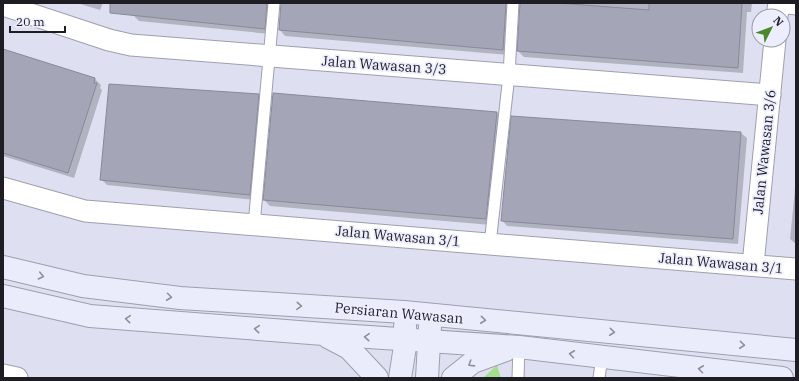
<svg xmlns="http://www.w3.org/2000/svg" width="799" height="381" font-family="'IBM Plex Serif',serif">
	<style>
		.green { fill: #a4df8c }
		.shadow { fill: #0003 }
		.building { fill: #a4a5b6; stroke: #888999 }
		.lines { fill: none; stroke-linecap: round; stroke-linejoin: round }
		.service-casing { stroke: #9d9faf; stroke-width: 13 }
		.minor-casing { stroke: #9d9faf; stroke-width: 23 }
		.secondary-casing { stroke: #9d9faf; stroke-width: 24 }
		.service { stroke: #fff; stroke-width: 11 }
		.minor { stroke: #fff; stroke-width: 21 }
		.secondary { stroke: #ebecfb; stroke-width: 22 }
		.oneway { stroke: #8e8f9a }
		.labels { text-anchor: middle; stroke-width: 3.5; stroke-linejoin: round; paint-order: stroke }
		.street-label { font-size: 14px; fill: #1d1d23; stroke: #ecedff }
	</style>
	<rect width="100%" height="100%" fill="#dee0f2"/>
	<polygon class="green" points="497,365 501,378 483,378"/>
	<g class="shadow">
		<polygon points="77,3 103,3 100,10"/>
		<polygon points="135,3 276,3 270,34 139,21 133,15"/>
		<polygon points="282,3 515,3 509,55 285,36 280,30"/>
		<polygon points="521,3 752,3 751,12 747,12 743,73 524,57 518,51"/>
		<polygon points="3,50 95,79 101,85 100,88 102,90 74,178 3,156"/>
		<polygon points="258,95 264,101 255,200 107,185 101,179"/>
		<polygon points="497,113 502,118 491,225 270,206 264,200"/>
		<polygon points="512,117 741,133 747,138 738,244 507,226 502,220"/>
		<polygon points="796,179 796,244 790,239"/>
	</g>
	<g class="building">
		<polygon points="110,3 267,3 265,29 110,13"/>
		<polygon points="281,3 506,3 503,50 279,30"/>
		<polygon points="520,3 557,3 649,10 649,3 742,3 738,68 517,51"/>
		<polygon points="3,49 95,78 94,83 97,83 68,173 3,153"/>
		<polygon points="109,84 259,94 250,195 100,180"/>
		<polygon points="273,93 497,112 486,219 263,200"/>
		<polygon points="511,116 741,132 733,239 501,221"/>
	</g>
	<g class="lines">
		<defs>
			<g id="service">
				<polyline points="778,7 796,9"/>
				<polyline points="254,225 274,3"/>
				<polyline points="490,244 509,75 513,3"/>
				<polyline points="518,378 519,347"/>
				<polyline points="599,378 602,357"/>
			</g>
			<g id="minor">
				<polyline points="3,5 109,40 131,45 770,95"/>
				<polyline points="777,16 779,3"/>
				<polyline points="3,188 85,211 796,269"/>
				<polyline points="753,265 775,40"/>
				<polyline points="3,375 17,378"/>
			</g>
			<g id="secondary">
				<polyline points="3,267 83,286 180,298 404,312 796,350"/>
				<polyline points="3,296 90,316 324,334 519,347 782,378"/>
				<polyline points="328,337 349,348 377,378"/>
				<polyline points="400,378 406,340 405,326"/>
				<polyline points="427,378 430,326"/>
				<polyline points="453,378 473,362 506,350"/>
			</g>
		</defs>
		<use href="#service" class="service-casing"/>
		<use href="#minor" class="minor-casing"/>
		<use href="#secondary" class="secondary-casing"/>
		<use href="#service" class="service"/>
		<use href="#minor" class="minor"/>
		<use href="#secondary" class="secondary"/>
	</g>
	<defs><path id="oneway-chevron" d="M-2-3.5L2.5 0L-2 3.5" fill="none" stroke-width="1.6" stroke-linecap="round" stroke-linejoin="round"/></defs>
	<g class="oneway">
		<use href="#oneway-chevron" transform="translate(41 276) rotate(13)"/>
		<use href="#oneway-chevron" transform="translate(169 297) rotate(7)"/>
		<use href="#oneway-chevron" transform="translate(299 306) rotate(4)"/>
		<use href="#oneway-chevron" transform="translate(128 319) rotate(-175)"/>
		<use href="#oneway-chevron" transform="translate(483 320) rotate(6)"/>
		<use href="#oneway-chevron" transform="translate(257 329) rotate(-175)"/>
		<use href="#oneway-chevron" transform="translate(612 332) rotate(6)"/>
		<use href="#oneway-chevron" transform="translate(367 337) rotate(-176)"/>
		<use href="#oneway-chevron" transform="translate(742 345) rotate(6)"/>
		<use href="#oneway-chevron" transform="translate(572 354) rotate(-173)"/>
		<use href="#oneway-chevron" transform="translate(471 364) rotate(148)"/>
		<use href="#oneway-chevron" transform="translate(701 369) rotate(-173)"/>
	</g>
	<g class="labels">
		<g class="street-label">
			<text transform="translate(384 65) rotate(4)" y="5">Jalan Wawasan 3/3</text>
			<text transform="translate(764 152) rotate(-84)" y="5">Jalan Wawasan 3/6</text>
			<text transform="translate(398 236) rotate(5)" y="5">Jalan Wawasan 3/1</text>
			<text transform="translate(721 263) rotate(5)" y="5">Jalan Wawasan 3/1</text>
			<text transform="translate(399 313) rotate(5)" y="5">Persiaran Wawasan</text>
		</g>
	</g>
	<rect width="799" height="381" fill="none" stroke="#1d1d23" stroke-width="8"/>
	<g transform="translate(771 28) rotate(48)"><circle r="19" fill="#ecedff" stroke="#999aa7"/>
	<path d="M0-3L7 15L0 10L-7 15Z" fill="#4a8829"/>
	<text y="-6" font-size="11" font-weight="bold" text-anchor="middle" fill="#1d1d23">N</text>
	</g>
	<path d="M10 26v6h55v-6" fill="none" stroke="#1d1d23" stroke-width="2"/>
	<text x="16" y="26" font-size="12" fill="#1d1d23" stroke="#ecedff" stroke-width="3" paint-order="stroke">20 m</text>
</svg>
